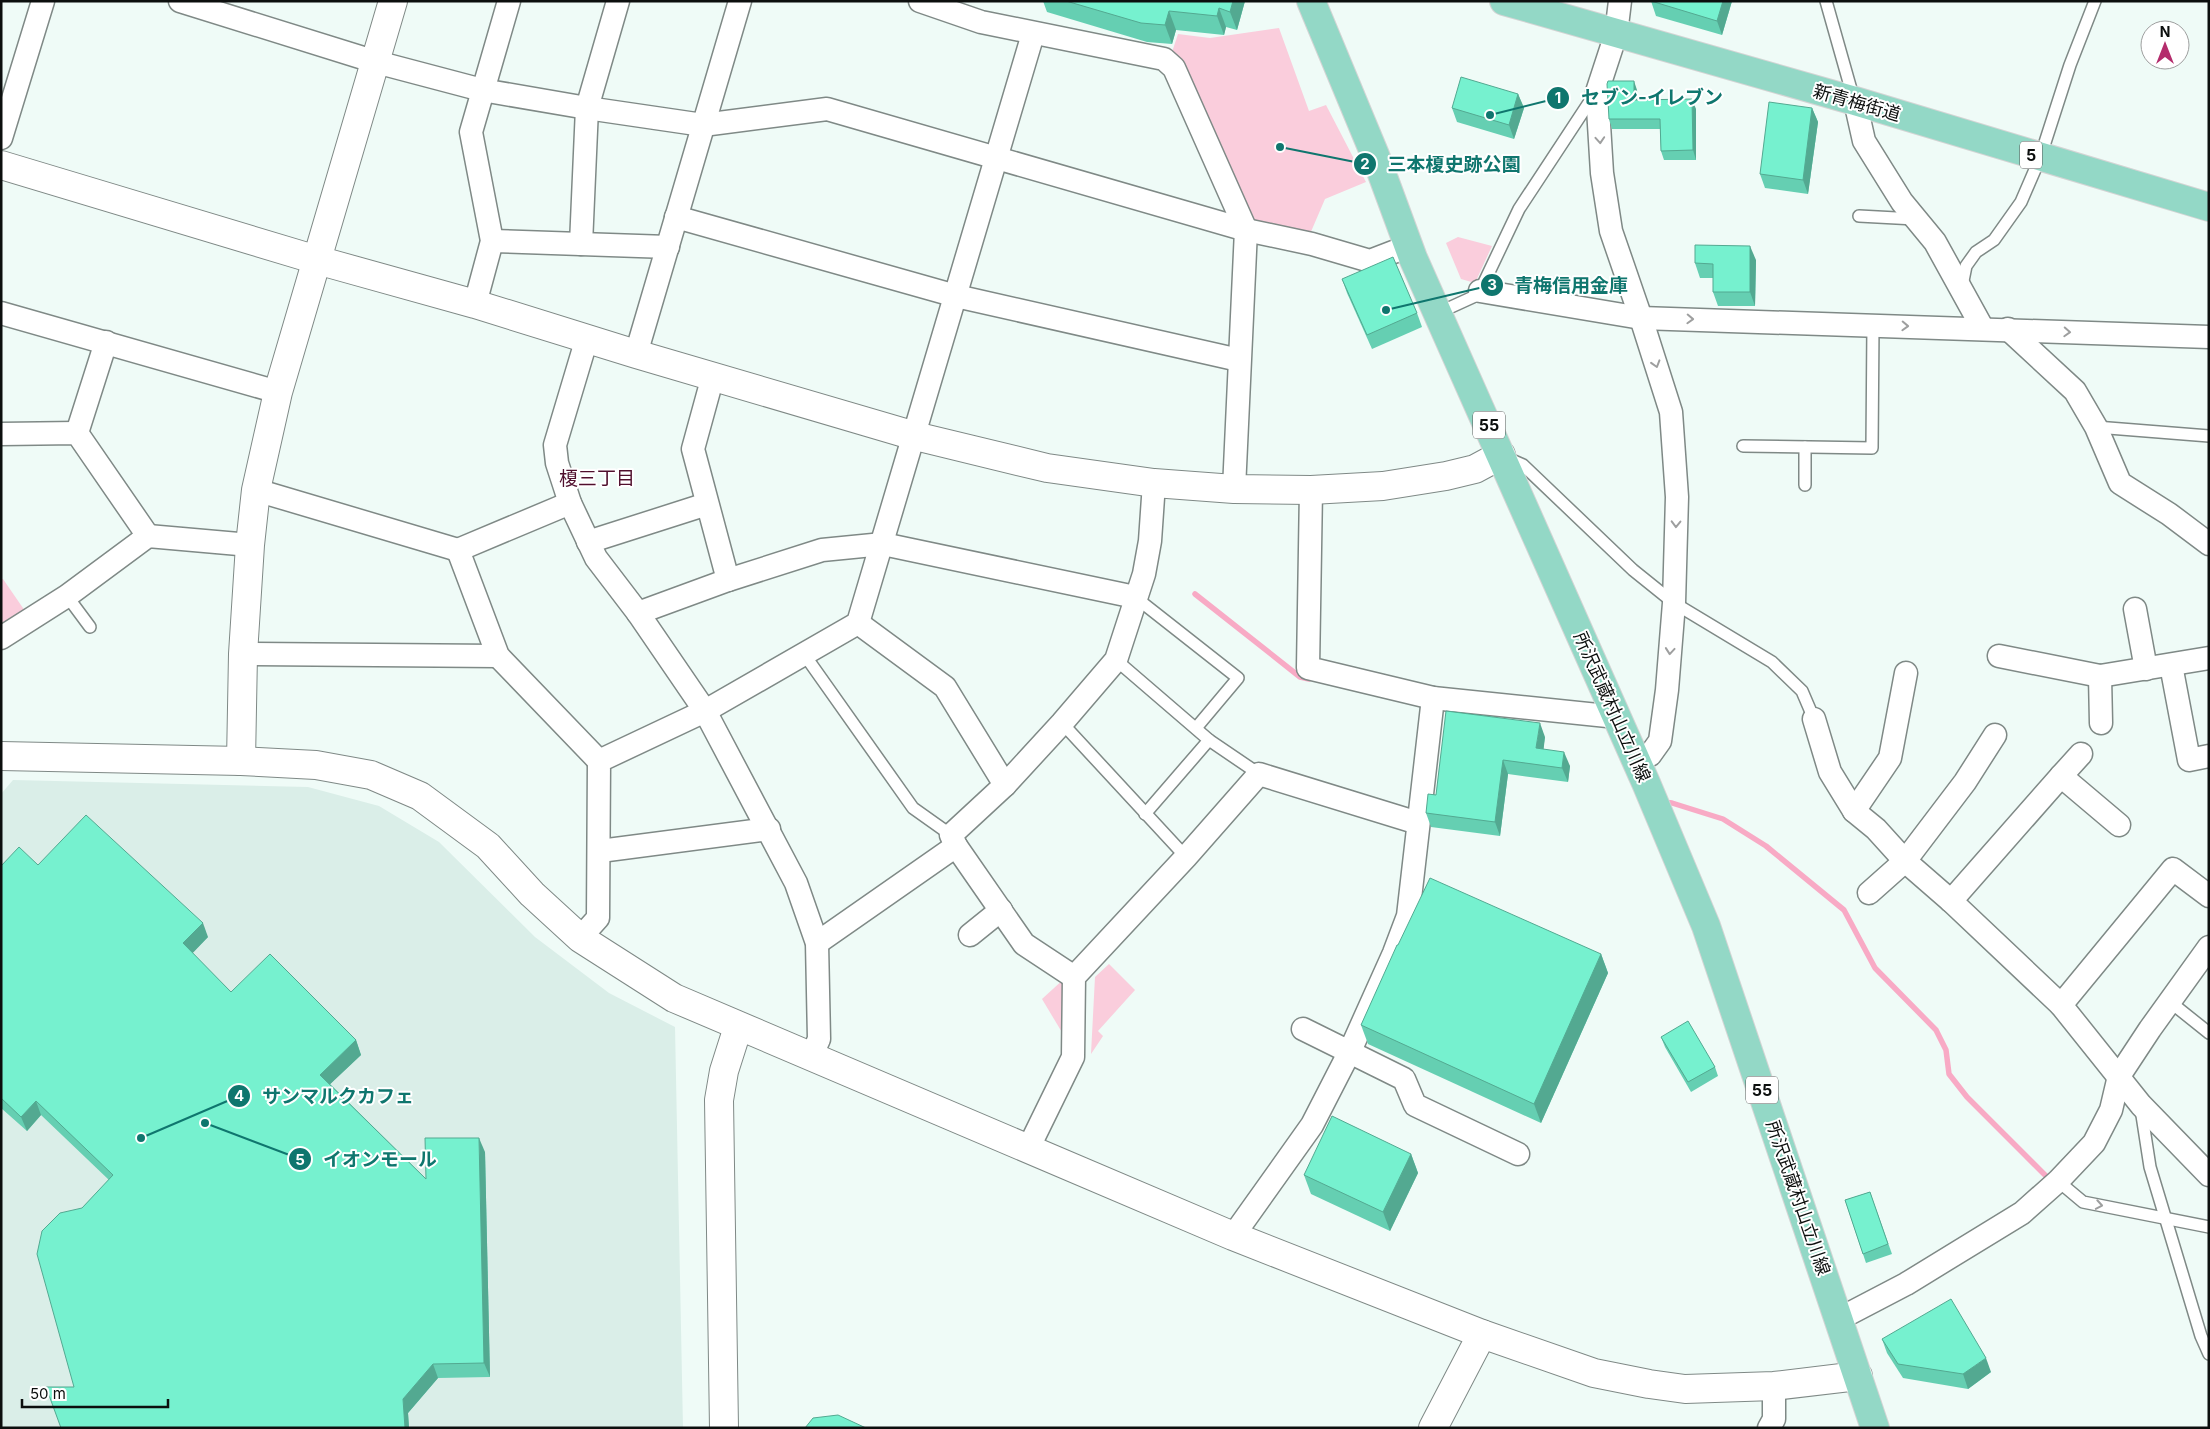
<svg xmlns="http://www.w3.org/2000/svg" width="2210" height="1429" font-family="Inter,'Noto Sans JP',sans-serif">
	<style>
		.built { fill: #daeee8 }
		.green { fill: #facddc }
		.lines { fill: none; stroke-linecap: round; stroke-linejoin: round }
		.stream { stroke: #f8aac5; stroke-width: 5.5 }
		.lane-casing { stroke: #7f8986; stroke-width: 14 }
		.street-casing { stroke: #7f8986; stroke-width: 25 }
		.secondary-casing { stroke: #7f8986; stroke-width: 30 }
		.primary-casing { stroke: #d3d4d4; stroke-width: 30 }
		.lane { stroke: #fff; stroke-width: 11 }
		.street { stroke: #fff; stroke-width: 22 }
		.secondary { stroke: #fff; stroke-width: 28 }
		.primary { stroke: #93d8c6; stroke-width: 28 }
		.wall { fill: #65cfb2 }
		.shaded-wall { fill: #53a991 }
		.building { fill: #76f1cf; stroke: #53a991 }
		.oneway { stroke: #9e9f9f }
		.labels { text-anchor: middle; stroke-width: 4; stroke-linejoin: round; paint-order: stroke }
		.shield { fill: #fff; stroke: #555756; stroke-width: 1 }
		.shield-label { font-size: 16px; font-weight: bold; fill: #0c0f0e }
		.street-label { font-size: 18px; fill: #0c0f0e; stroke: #fff }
		.neighbourhood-label { font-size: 19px; fill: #500f2d; stroke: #fff }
		.leader { fill: none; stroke: #0f766e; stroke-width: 2 }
		.callout-dot { fill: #0f766e; stroke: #fff; stroke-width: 2 }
		.mark-label { font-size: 15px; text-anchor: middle; font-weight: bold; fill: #fff }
		.callout-label { font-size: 19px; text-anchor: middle; font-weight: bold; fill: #0f766e; stroke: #fff; stroke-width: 4; stroke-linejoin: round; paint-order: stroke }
	</style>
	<rect width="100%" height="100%" fill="#effbf7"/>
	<polygon class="built" points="13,780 308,787 379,806 439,842 535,937 609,993 675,1027 683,1428 1,1428 1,794"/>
	<g class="green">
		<polygon points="1279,28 1309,111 1326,105 1366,182 1325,199 1310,234 1252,225 1172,52 1178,34 1210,38"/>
		<polygon points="1458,237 1492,246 1475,283 1461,279 1446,243"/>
		<polygon points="1,579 3,579 25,611 1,626"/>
		<polygon points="1109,964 1135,990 1098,1031 1103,1036 1091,1054 1095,977"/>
		<polygon points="1065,978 1066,1039 1042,999"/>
	</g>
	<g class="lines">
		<g class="stream">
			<polyline points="1195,594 1300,677 1309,679"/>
			<polyline points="1663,802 1672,803 1723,819 1766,846 1844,910 1875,968 1936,1030 1946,1050 1949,1074 1967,1097 2048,1178"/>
		</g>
		<defs>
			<g id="lane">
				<polyline points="1826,1 1854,100"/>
				<polyline points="1859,216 1915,219"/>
				<polyline points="1962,286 1966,266 1976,252 1994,240 2021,202 2040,158 2070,65 2095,1"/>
				<polyline points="1438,313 1473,297 1480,291 1519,209 1594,95"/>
				<polyline points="2096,427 2209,436"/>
				<polyline points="1743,446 1872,448 1873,325"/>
				<polyline points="1805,447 1805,485"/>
				<polyline points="1507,458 1523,465 1633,570 1674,603 1772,662 1802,691 1814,719"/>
				<polyline points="67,596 90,627"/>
				<polyline points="1135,597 1238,678 1196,728"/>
				<polyline points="804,654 913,808 951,835"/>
				<polyline points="1116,660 1209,740 1259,774"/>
				<polyline points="1062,723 1186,857"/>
				<polyline points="1145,814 1209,740"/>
				<polyline points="2169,1001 2209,1033"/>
				<polyline points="2141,1109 2150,1167 2201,1336 2209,1354"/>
				<polyline points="2058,1181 2083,1202 2209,1227"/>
			</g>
			<g id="street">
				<polyline points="180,1 376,62 482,90 587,108 703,125 827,109 1246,230 1312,244 1370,261 1409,246"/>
				<polyline points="920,1 981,22 1164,59 1174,68 1246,230 1234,489"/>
				<polyline points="1620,1 1616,34 1597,92 1602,173 1611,231 1641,318 1671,412 1677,497 1674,603 1667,690 1660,741 1650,755 1636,761"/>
				<polyline points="1855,101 1864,141 1902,202 1935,242 1983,329"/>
				<polyline points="1,138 43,1"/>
				<polyline points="676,217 956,296 1239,360"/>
				<polyline points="492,241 668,247"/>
				<polyline points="581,244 587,108 618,1"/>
				<polyline points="1480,291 1641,318 2209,337"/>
				<polyline points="475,304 492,241 471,132 509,1"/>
				<polyline points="1,313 278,392"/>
				<polyline points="2008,329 2075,391 2096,427 2120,483 2169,514 2209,544"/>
				<polyline points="587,338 555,445 557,463 570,503 596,558 638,613 705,711 796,883 817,943 819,1039 811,1057"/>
				<polyline points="636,354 740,1"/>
				<polyline points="713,376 693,449 728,580"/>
				<polyline points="77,433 106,342"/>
				<polyline points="1,434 77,433 148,536"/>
				<polyline points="256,490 458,550"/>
				<polyline points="1311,490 1308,668 1433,698 1617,717"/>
				<polyline points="570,503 458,550 498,656 599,761"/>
				<polyline points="588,542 707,504"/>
				<polyline points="2135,609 2146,669"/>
				<polyline points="638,613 728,580 822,550 883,544 1135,597"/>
				<polyline points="858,623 945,687 1005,785"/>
				<polyline points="1,638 67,596 148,536 250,545"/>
				<polyline points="243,654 498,656"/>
				<polyline points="1999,656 2100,676 2209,658"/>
				<polyline points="2171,665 2189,760 2209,756"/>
				<polyline points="2100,676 2101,723"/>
				<polyline points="1814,719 1830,772 1854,811 1876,829 1905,861 1951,901 2061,1005 2141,1105 2209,1175"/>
				<polyline points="2061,776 2081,754"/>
				<polyline points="1854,811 1890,758 1906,673"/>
				<polyline points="956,846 1024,944 1074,977"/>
				<polyline points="600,851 769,829"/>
				<polyline points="1869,893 1905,861 1965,782 1995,735"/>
				<polyline points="1951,901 2061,776 2119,825"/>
				<polyline points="970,935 1001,910"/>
				<polyline points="580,938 598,918 599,761 705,711 858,623 1033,34"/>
				<polyline points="817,943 956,846 951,835 1005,785 1062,723 1116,660 1144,574 1150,541 1154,483"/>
				<polyline points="2061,1005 2173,869 2209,896"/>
				<polyline points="1303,1029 1404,1079 1415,1105 1518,1154"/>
				<polyline points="1028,1149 1073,1057 1074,977 1186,857 1259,774 1418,823"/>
				<polyline points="1233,1236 1312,1125 1350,1051 1394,953 1408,916 1433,698"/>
				<polyline points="1839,1319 1906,1284 2022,1213 2058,1181 2094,1143 2111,1110 2119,1076 2150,1029 2209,947"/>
				<polyline points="1769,1428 1774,1419 1774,1386"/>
			</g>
			<g id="secondary">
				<polyline points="1,165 317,260 475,304 636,354 915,436 1047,468 1154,483 1234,489 1311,490 1383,486 1446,476 1475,469 1501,455"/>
				<polyline points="1,756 241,761 316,765 371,775 420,796 488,846 532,894 580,938 674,998 1233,1236 1482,1334 1594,1373 1649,1384 1685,1389 1774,1386 1858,1376"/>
				<polyline points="241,761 243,654 250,545 256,490 278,392 393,1"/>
				<polyline points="724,1428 719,1100 724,1071 738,1027"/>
				<polyline points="1433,1428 1482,1334"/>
			</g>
			<g id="primary">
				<polyline points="1311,1 1375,155 1413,258 1646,783 1706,926 1875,1428"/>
				<polyline points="1504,1 1855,101 2209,207"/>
			</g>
		</defs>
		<use href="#lane" class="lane-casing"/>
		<use href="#street" class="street-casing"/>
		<use href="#secondary" class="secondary-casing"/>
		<use href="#primary" class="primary-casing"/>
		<use href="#lane" class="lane"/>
		<use href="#street" class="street"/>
		<use href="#secondary" class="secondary"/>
		<use href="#primary" class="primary"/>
	</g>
	<g class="wall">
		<polygon points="1043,1 1245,1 1237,30 1226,27 1224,35 1176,30 1172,44 1147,42 1047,12"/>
		<polygon points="1651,1 1732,1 1722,35 1656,16"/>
		<polygon points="1637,90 1637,100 1696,109 1696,160 1664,160 1661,151 1660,129 1612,129 1609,119"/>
		<polygon points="1518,94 1524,108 1514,139 1457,122 1452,108"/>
		<polygon points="1812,108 1818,122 1808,194 1765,188 1760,174"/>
		<polygon points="1756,260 1755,306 1718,306 1713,292 1713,278 1700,278 1695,263"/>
		<polygon points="1342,279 1417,313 1422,327 1372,349 1347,293"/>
		<polygon points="1545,737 1543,749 1570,766 1568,782 1508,774 1500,836 1431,827 1426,813 1436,795"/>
		<polygon points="1,866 208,937 192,953 231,992 356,1040 361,1055 330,1084 426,1179 485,1152 490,1377 438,1378 408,1413 409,1428 61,1428 74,1387 82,1208 109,1180 41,1115 27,1131 1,1108"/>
		<polygon points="1398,945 1601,954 1608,973 1541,1123 1368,1044 1361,1025"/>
		<polygon points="1661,1037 1715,1067 1718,1076 1691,1092 1665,1047"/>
		<polygon points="1411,1154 1418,1173 1390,1231 1311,1194 1304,1175"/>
		<polygon points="1870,1192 1892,1254 1866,1263 1845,1200"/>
		<polygon points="1882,1339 1991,1372 1968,1389 1903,1378 1887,1353"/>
	</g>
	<g class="shaded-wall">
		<polygon points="1233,1 1245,1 1237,30 1230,12"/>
		<polygon points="1723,1 1732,1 1722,35 1717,21"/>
		<polygon points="1219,8 1226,27 1224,35 1217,16"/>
		<polygon points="1169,11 1176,30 1172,44 1165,25"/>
		<polygon points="1634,81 1637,90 1638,109 1634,100"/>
		<polygon points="1518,94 1524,108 1514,139 1509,125"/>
		<polygon points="1692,99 1696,109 1696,160 1693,150"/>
		<polygon points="1812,108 1818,122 1808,194 1803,180"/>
		<polygon points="1750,246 1756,260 1755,306 1750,292"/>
		<polygon points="1540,723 1545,737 1542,763 1536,748"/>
		<polygon points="1564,752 1570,766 1568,782 1562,768"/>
		<polygon points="1503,760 1508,774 1500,836 1495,822"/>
		<polygon points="203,923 208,937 188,958 183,943"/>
		<polygon points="1601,954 1608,973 1541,1123 1534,1104"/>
		<polygon points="356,1040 361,1055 325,1089 320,1075"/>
		<polygon points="36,1101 41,1115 27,1131 21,1117"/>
		<polygon points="479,1138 485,1152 490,1377 484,1363"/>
		<polygon points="1411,1154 1418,1173 1390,1231 1383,1212"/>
		<polygon points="1986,1358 1991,1372 1968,1389 1963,1374"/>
		<polygon points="433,1364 438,1378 408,1413 409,1428 405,1428 403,1399"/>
	</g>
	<g class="building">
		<polygon points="1066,1 1233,1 1230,12 1219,8 1217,16 1169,11 1165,25 1141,23"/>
		<polygon points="1651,1 1723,1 1717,21"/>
		<polygon points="1461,77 1518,94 1509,125 1452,108"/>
		<polygon points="1608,81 1634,81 1634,100 1692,99 1693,150 1661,151 1660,119 1609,119 1607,84"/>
		<polygon points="1769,102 1812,108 1803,180 1760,174"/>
		<polygon points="1695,245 1750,246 1750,292 1713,292 1713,264 1695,263"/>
		<polygon points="1393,257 1417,313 1367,335 1342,279"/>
		<polygon points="1446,711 1540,723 1536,748 1564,752 1562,768 1503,760 1495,822 1426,813 1428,794 1436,795"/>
		<polygon points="86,815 203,923 183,943 231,992 270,954 356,1040 320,1075 426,1179 425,1138 479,1138 484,1363 433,1364 403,1399 405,1428 61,1428 46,1387 74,1387 37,1254 42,1231 60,1213 82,1208 113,1175 36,1101 21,1117 1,1098 1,866 19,847 38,865"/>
		<polygon points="1430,878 1601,954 1534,1104 1361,1025 1397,945 1398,945"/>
		<polygon points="1688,1021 1715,1067 1688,1082 1661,1037"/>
		<polygon points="1332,1116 1411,1154 1383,1212 1304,1175"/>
		<polygon points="1870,1192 1888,1244 1863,1254 1845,1200"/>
		<polygon points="1951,1299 1986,1358 1963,1374 1898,1364 1882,1339"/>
		<polygon points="838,1415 866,1428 805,1428 813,1418"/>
	</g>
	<defs><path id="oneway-chevron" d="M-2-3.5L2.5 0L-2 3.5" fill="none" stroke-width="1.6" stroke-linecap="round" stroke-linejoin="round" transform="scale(1.25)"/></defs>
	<g class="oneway">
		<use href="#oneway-chevron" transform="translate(1600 140) rotate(86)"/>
		<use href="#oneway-chevron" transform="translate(1690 319) rotate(2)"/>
		<use href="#oneway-chevron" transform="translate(1905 326) rotate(2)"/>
		<use href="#oneway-chevron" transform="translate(2067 332) rotate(3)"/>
		<use href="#oneway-chevron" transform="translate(1656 364) rotate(73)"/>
		<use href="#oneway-chevron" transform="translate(1676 524) rotate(91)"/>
		<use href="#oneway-chevron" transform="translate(1670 651) rotate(95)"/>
		<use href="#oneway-chevron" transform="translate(2099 1205) rotate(10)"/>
	</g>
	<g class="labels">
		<g class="shield">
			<rect x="2020" y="141.5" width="22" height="27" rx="4"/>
			<rect x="1473" y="411.5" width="32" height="27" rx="4"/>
			<rect x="1746" y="1076.5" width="32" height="27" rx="4"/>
		</g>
		<g class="shield-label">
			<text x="2031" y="161">5</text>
			<text x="1489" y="431">55</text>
			<text x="1762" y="1096">55</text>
		</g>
		<g class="street-label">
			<text transform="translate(1857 103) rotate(16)" y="6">新青梅街道</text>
			<text transform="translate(1612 707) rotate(66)" y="6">所沢武蔵村山立川線</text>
			<text transform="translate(1798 1198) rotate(71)" y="6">所沢武蔵村山立川線</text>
		</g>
		<g class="neighbourhood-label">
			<text x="597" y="485">榎三丁目</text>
		</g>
	</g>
	<path class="leader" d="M1490 115L1558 98M1280 147L1365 164M1386 310L1492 285M141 1138L239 1096M205 1123L300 1159"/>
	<g class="callout-dot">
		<circle cx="1490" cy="115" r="5"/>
		<circle cx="1280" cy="147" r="5"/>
		<circle cx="1386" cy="310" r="5"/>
		<circle cx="141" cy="1138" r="5"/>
		<circle cx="205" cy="1123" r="5"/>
		<circle cx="1558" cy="98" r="12"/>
		<circle cx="1365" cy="164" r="12"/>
		<circle cx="1492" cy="285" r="12"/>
		<circle cx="239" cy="1096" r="12"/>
		<circle cx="300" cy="1159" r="12"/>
	</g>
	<g class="mark-label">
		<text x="1558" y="103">1</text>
		<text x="1365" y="169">2</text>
		<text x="1492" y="290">3</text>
		<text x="239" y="1101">4</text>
		<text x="300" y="1165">5</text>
	</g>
	<g class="callout-label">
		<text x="1652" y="104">セブン-イレブン</text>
		<text x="1454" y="171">三本榎史跡公園</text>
		<text x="1571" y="292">青梅信用金庫</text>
		<text x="338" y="1103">サンマルクカフェ</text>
		<text x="380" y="1166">イオンモール</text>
	</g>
	<rect width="2210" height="1429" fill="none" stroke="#0c0f0e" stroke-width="5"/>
	<g transform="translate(2165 45)"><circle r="24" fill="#ffffff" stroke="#9e9f9f"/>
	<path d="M0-4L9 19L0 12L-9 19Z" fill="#b42c6c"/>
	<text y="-8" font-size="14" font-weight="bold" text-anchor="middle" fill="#0c0f0e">N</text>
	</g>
	<path d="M22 1399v8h146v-8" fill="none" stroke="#0c0f0e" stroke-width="2.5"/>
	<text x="30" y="1399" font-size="15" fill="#0c0f0e" stroke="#ffffff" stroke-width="4" paint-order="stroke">50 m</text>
</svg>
